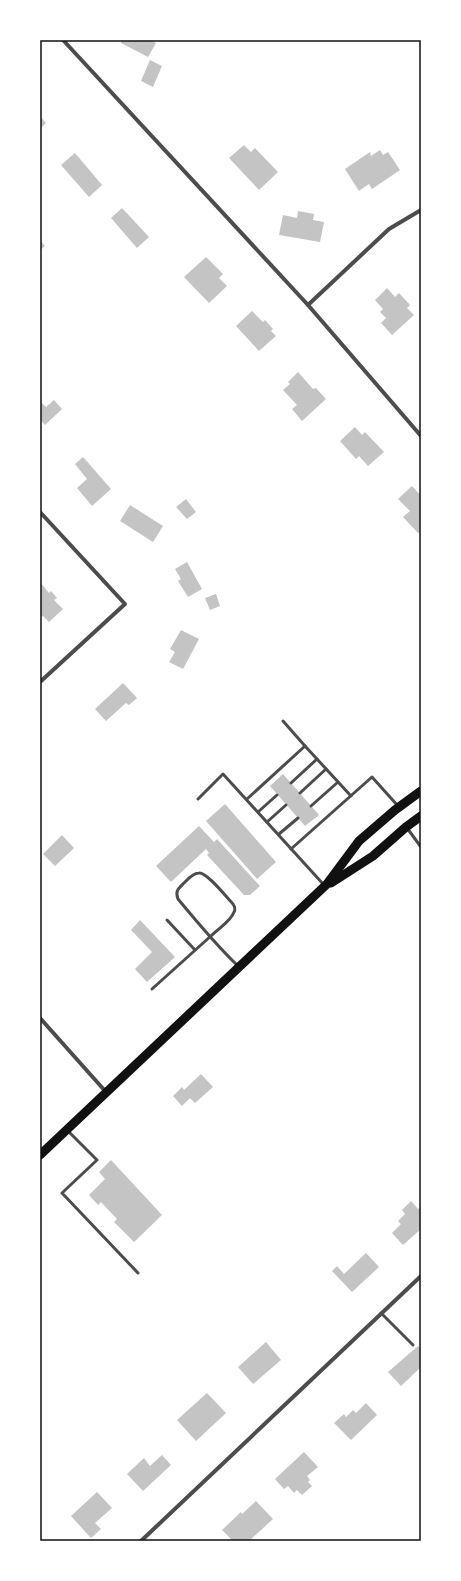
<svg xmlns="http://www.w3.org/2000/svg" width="461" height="1581" font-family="Bitter,serif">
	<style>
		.building { fill: #c4c4c4 }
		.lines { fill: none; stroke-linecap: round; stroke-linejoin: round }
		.service { stroke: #4c4c4c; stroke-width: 3 }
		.minor { stroke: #4c4c4c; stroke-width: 4 }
		.primary { stroke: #111; stroke-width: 9 }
		.neatline { fill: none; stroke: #111; stroke-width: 1.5 }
	</style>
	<rect width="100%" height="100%" fill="#fff"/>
	<g class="building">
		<polygon points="122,40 150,40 156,43 148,57 121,43"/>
		<polygon points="150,60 162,66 153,87 141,81"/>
		<polygon points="40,116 46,123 40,129"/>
		<polygon points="244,145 251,152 255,148 278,172 259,190 229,158"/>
		<polygon points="380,150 383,155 388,152 400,170 372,189 369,184 359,191 345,169 370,152 371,156"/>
		<polygon points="75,153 102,185 89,197 61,165"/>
		<polygon points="122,208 149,237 137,248 111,218"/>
		<polygon points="298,211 314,214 313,220 324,222 320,242 279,235 283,215 297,218"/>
		<polygon points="40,240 45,246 40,250"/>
		<polygon points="206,257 223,274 219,278 227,286 209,303 184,277"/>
		<polygon points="387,288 395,297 399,293 410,305 407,308 414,315 392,335 381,323 386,318 380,312 383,309 375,300"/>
		<polygon points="252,311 263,322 265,320 273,329 271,331 276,336 259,351 236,326"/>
		<polygon points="298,372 313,389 316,388 326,399 302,421 292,409 297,405 283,390 290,384 288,382"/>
		<polygon points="54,400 62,409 45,425 40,419 40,401 46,407"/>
		<polygon points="355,427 362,435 365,432 384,452 368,466 359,456 356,459 340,441"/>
		<polygon points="83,457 111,489 92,506 77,488 87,479 75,464"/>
		<polygon points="412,486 421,496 421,531 418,533 403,517 410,511 398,499"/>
		<polygon points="186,499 196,512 187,519 176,507"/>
		<polygon points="130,505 163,526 153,542 120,521"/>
		<polygon points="187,562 202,589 188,597 178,581 181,579 175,569"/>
		<polygon points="40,582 49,593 51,591 57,598 54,600 63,609 49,622 43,616 40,618"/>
		<polygon points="216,594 220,606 210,610 205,598"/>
		<polygon points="181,630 199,639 183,669 169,662 175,652 170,649"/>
		<polygon points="123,683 137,698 129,705 126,703 106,721 95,709"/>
		<polygon points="283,774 319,815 305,826 270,786"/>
		<polygon points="225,804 276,862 257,879 206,821"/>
		<polygon points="199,826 214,842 217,839 260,886 250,895 244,895 207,855 209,853 206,849 171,882 156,866"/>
		<polygon points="62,835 74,848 55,866 43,854"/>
		<polygon points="140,920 175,957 147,982 135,969 152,952 131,930"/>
		<polygon points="201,1074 213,1087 195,1103 190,1098 182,1106 173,1096 182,1087 184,1090"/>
		<polygon points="111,1160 162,1215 134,1242 114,1222 117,1219 101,1202 98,1205 89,1195 105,1179 99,1172"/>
		<polygon points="411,1201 418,1209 421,1206 421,1229 403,1245 392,1233 401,1224 398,1221 405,1214 402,1210"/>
		<polygon points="366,1253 379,1267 352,1292 332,1271 337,1266 344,1274"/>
		<polygon points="266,1342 281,1360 253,1384 238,1367"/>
		<polygon points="418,1346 421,1349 421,1367 401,1386 388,1372"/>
		<polygon points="207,1393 226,1413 196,1441 177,1420"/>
		<polygon points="366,1403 377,1415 351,1440 334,1423 344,1414 346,1417 353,1410 356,1413"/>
		<polygon points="304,1452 318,1467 307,1476 310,1480 308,1482 312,1486 302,1495 297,1490 294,1493 288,1486 284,1489 275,1479"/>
		<polygon points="162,1455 171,1465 143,1491 127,1474 144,1458 150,1466"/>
		<polygon points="97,1492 112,1508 95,1523 101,1529 91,1538 71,1516"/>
		<polygon points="256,1501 273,1519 249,1541 233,1541 222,1530 241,1512 242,1514"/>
	</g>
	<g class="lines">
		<g class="service">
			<polyline points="283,721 305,746"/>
			<polyline points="291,783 317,759"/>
			<polyline points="300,793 326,769"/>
			<polyline points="198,799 223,774 324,885"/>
			<polyline points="247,799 305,746 351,796"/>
			<polyline points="311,806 338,782"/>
			<polyline points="258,812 277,795"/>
			<polyline points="267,822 286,805"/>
			<polyline points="407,828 421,847"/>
			<polyline points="279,834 298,818"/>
			<polyline points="291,849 372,777 398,806"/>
			<polyline points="167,920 195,950"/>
			<path d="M152,989c20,-18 40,-36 60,-54 7,-7 19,-14 22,-23 2,-3 1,-5 -1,-8 -6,-6 -26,-32 -34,-31 -6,0 -11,6 -15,10 -6,6 -9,8 -6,16 19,23 38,46 60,67"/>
			<polyline points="68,1131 97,1160 62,1193 138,1273"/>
			<polyline points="381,1313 413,1345"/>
		</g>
		<g class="minor">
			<polyline points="63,40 308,305 421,436"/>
			<polyline points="308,305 389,229 421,210"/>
			<polyline points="40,512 125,604 40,682"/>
			<polyline points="40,1018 106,1092"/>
			<polyline points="141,1541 421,1276"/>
		</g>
		<g class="primary">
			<polyline points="331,883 373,856 406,827 421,816"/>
			<polyline points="40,1155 327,884 359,841 395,810 421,791"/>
		</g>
	</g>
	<rect width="461" height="1581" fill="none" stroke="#ffffff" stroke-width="82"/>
	<rect x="41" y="41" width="379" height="1499" class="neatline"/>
</svg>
